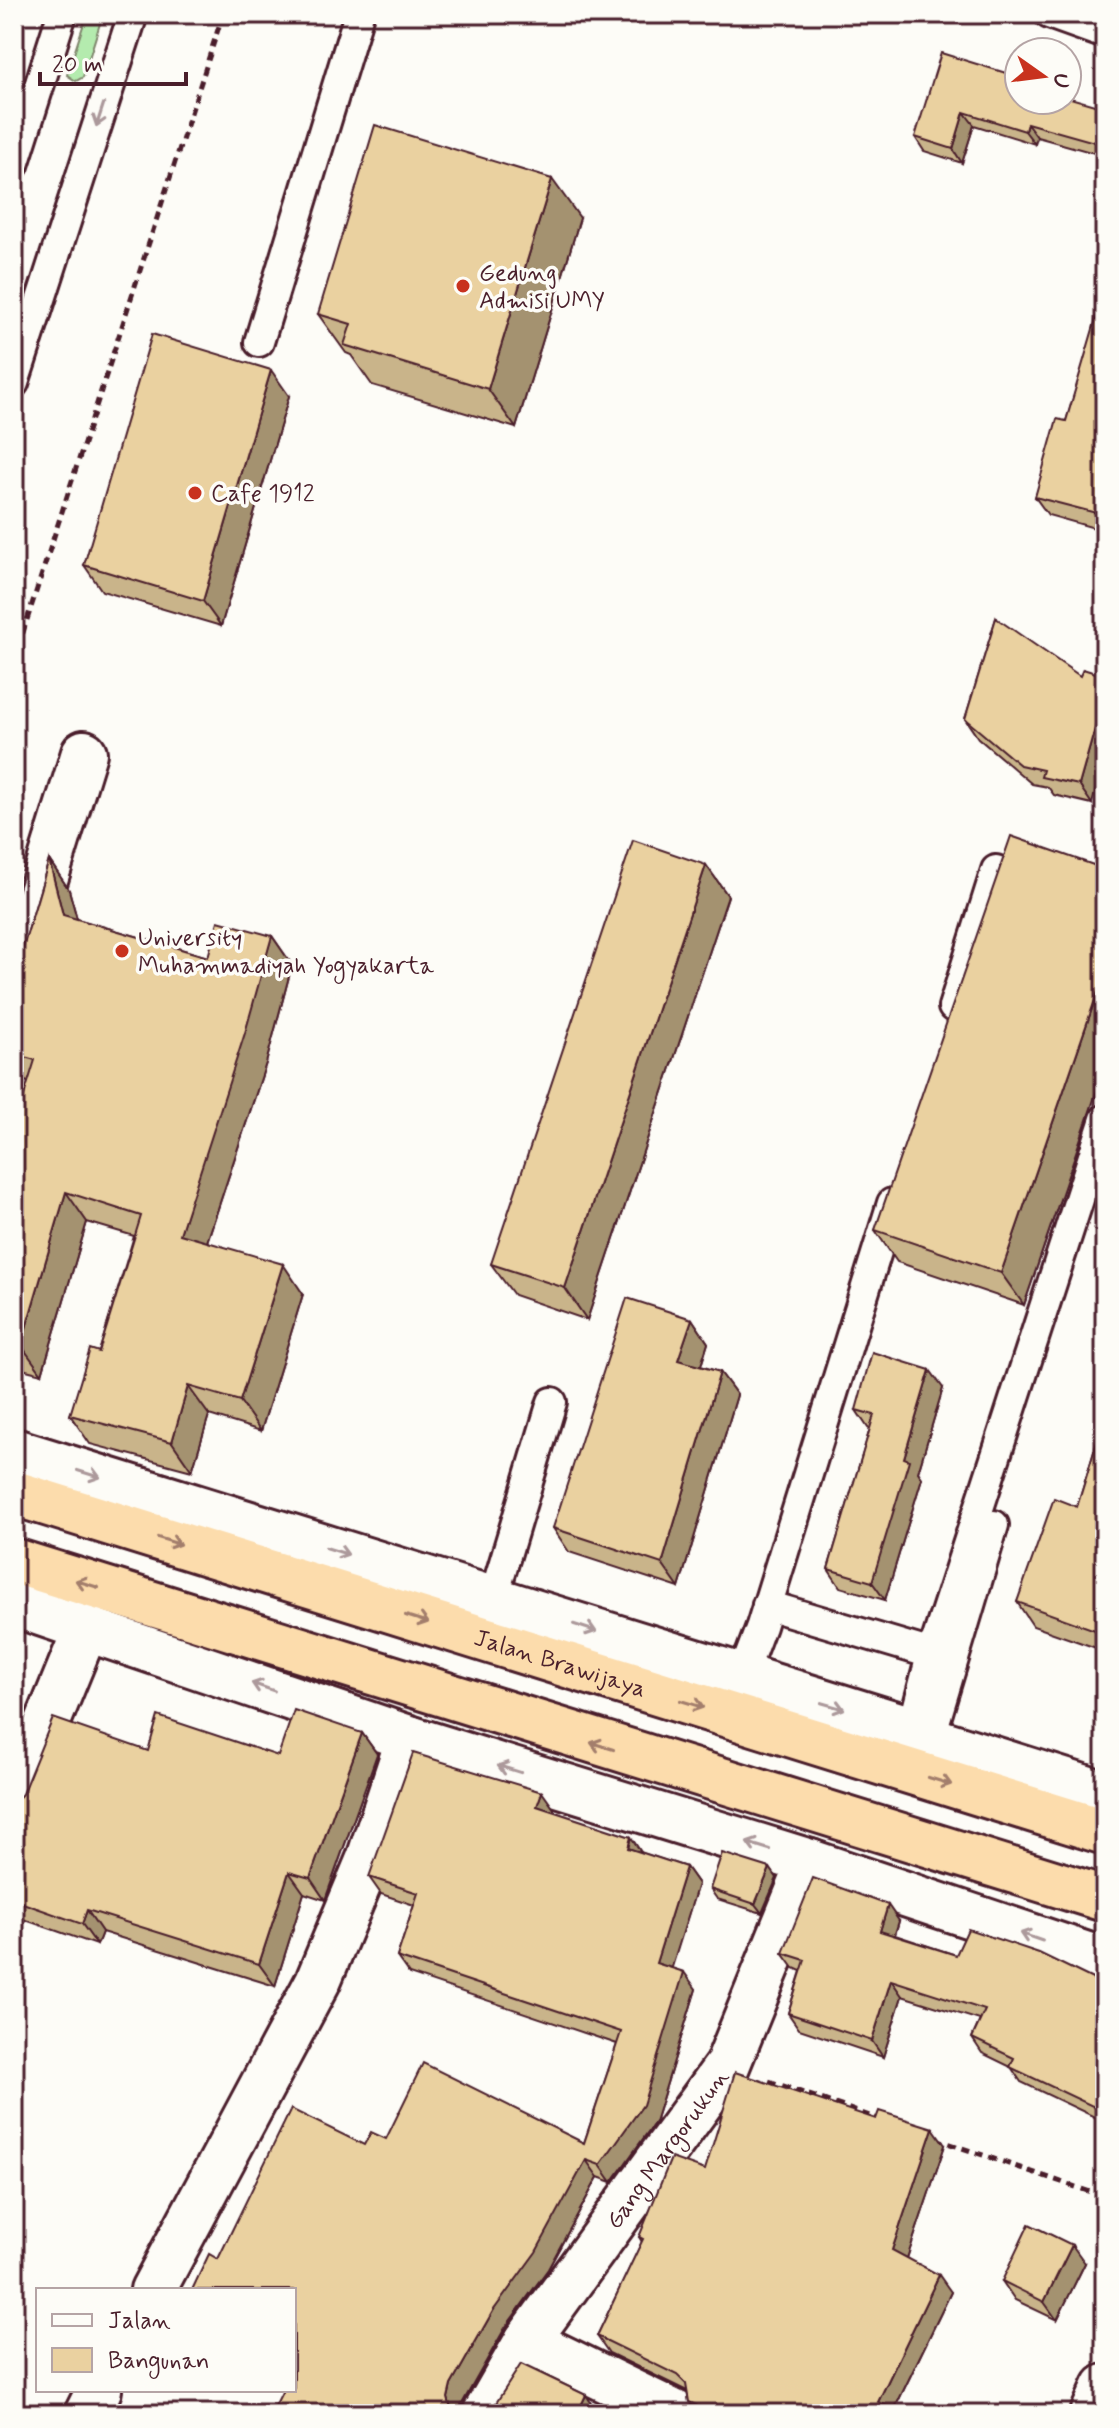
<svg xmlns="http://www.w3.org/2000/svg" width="1119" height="2428" font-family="Mynerve,sans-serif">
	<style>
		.green { fill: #b4ebae; stroke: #7f856c; stroke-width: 2 }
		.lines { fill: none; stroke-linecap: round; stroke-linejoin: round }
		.lane-casing { stroke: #4a1f2b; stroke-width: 34 }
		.street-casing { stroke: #4a1f2b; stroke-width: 50 }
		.secondary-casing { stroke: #4a1f2b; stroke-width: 50 }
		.highway-casing { stroke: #4a1f2b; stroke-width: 50 }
		.path { stroke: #4a1f2b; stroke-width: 5; stroke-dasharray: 8 6; stroke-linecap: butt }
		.lane { stroke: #fdfcf7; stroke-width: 28 }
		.street { stroke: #fdfcf7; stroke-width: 44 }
		.secondary { stroke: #fdfcf7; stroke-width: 44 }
		.highway { stroke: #fcdcac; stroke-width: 44 }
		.wall { fill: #c9b48a; stroke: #4a1f2b; stroke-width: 2 }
		.shaded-wall { fill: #a49270; stroke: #4a1f2b; stroke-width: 2 }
		.building { fill: #ead1a0; stroke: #4a1f2b; stroke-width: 2 }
		.oneway { stroke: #ac999b }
		.oneway2 { stroke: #a37e6c }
		.poi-dot { fill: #c8321e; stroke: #fdfcf7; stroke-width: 3 }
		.labels { text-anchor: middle; stroke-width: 7; stroke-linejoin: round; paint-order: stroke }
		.poi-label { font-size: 24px; fill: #4a1f2b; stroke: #fdfcf7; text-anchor: start }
		.street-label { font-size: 24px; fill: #4a1f2b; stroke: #fdfcf7 }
	</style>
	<rect width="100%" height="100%" fill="#fdfcf7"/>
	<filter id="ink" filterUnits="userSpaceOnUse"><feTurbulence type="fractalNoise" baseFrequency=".0125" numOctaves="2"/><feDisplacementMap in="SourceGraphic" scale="16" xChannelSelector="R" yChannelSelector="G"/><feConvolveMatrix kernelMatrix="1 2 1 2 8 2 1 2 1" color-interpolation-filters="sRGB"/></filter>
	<g filter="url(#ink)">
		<polygon class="green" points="87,14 103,14 83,77 76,81 67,75"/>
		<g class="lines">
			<defs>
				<g id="lane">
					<polyline points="1049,14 1105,34"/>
					<polyline points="14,165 62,14"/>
					<polyline points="259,342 359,14"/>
					<polyline points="14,383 133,14"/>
					<polyline points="953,1007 996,870"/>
					<polyline points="493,1599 552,1402"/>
					<polyline points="767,1605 932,1654"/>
					<polyline points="741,1679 761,1626 892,1203"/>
					<polyline points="912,1729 929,1663 1105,1119"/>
					<polyline points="930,1739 994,1525"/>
				</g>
				<g id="street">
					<polyline points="14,980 84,753"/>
					<polyline points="14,1805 87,1626"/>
					<polyline points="153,2290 318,1981 369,1859 409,1738"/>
					<polyline points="527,2341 677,2414"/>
					<polyline points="87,2414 99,2390"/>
					<path id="s1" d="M485,2414l42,-73 200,-275 83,-204"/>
					<polyline points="1093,2414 1105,2387"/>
				</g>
				<g id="secondary">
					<polyline points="14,1451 912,1729 930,1739 1105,1794"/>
					<polyline points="14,1604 409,1738 810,1862 1105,1961"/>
				</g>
				<g id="highway">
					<path id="s2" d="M14,1493l1091,339"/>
					<polyline points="14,1561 1105,1899"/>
				</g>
			</defs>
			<use href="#lane" class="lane-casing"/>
			<use href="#street" class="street-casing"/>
			<use href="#secondary" class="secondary-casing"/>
			<use href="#highway" class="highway-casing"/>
			<g class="path">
				<polyline points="14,660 223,14"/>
				<polyline points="769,2081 881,2120"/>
				<polyline points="936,2139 1105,2197"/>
			</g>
			<use href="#lane" class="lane"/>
			<use href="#street" class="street"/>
			<use href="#secondary" class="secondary"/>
			<use href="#highway" class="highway"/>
		</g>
		<g class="wall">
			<polygon points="1019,77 1019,100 1105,108 1105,156 1037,137 1035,144 974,125 962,163 924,151 915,137"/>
			<polygon points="580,218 516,428 372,385 351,355 346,353 318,314"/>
			<polygon points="1105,296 1105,531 1048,515 1035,497 1066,421"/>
			<polygon points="289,396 221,626 102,591 84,565"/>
			<polygon points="996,618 1092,804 1054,795 1048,787 1032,784 978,738 965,719"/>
			<polygon points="49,860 69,890 77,919 208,957 272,936 292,965 266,1063 207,1242 303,1294 261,1431 209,1415 192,1471 90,1444 70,1415 99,1352 134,1236 87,1222 42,1374 14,1367 14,1128 28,1082 14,1078 14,978"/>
			<polygon points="706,865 728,896 587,1320 514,1295 491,1264"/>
			<polygon points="1105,869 1105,1067 1024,1305 897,1262 875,1230"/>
			<polygon points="692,1319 708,1343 701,1366 720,1372 737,1395 679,1588 569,1552 553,1528"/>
			<polygon points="943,1388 918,1472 922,1478 885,1600 840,1587 828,1569 870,1429 868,1428 856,1410"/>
			<polygon points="1105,1416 1105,1651 1033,1626 1017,1602 1077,1507"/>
			<polygon points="362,1733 377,1754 325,1900 304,1893 275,1986 102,1932 97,1945 14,1916 14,1803 148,1751 278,1756"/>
			<polygon points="554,1809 553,1811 642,1853 686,1867 698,1884 671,1968 696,1989 655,2122 612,2182 598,2177 548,2269 505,2328 463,2402 460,2414 271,2414 294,2390 294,2290 218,2259 364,2145 386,2139 584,2143 617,2044 409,1974 397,1957 414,1905 381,1894 369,1877"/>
			<polygon points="770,1868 777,1878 762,1913 717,1899 710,1889"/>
			<polygon points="899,1921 895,1935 956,1955 1105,1985 1105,2122 1021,2082 1011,2067 982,2053 972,2038 980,2020 902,1996 883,2057 799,2029 788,2013 801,1971 794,1968 783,1953"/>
			<polygon points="945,2145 907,2258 951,2292 892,2414 698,2414 689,2402 687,2391 609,2353 597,2336 642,2242 639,2237 705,2170"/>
			<polygon points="1085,2263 1057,2320 1015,2300 1002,2281"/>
		</g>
		<g class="shaded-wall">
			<polygon points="964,112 974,125 962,163 953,149"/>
			<polygon points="1027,123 1037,137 1035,144 1025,131"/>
			<polygon points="552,179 580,218 516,428 488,389"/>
			<polygon points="271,370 289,396 221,626 203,601"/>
			<polygon points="1105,497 1105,522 1100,514"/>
			<polygon points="1105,693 1105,757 1092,804 1079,785"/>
			<polygon points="49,860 69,890 84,944 63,915"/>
			<polygon points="706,865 728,896 587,1320 565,1288"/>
			<polygon points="272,936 292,965 266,1063 200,1263 180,1234"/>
			<polygon points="1105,971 1105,1067 1024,1305 1001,1273"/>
			<polygon points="66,1192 87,1222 42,1374 21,1345"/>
			<polygon points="283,1264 303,1294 261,1431 240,1401"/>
			<polygon points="692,1319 708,1343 695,1384 678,1360"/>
			<polygon points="930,1370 943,1388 918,1472 922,1478 885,1600 872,1582 904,1458"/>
			<polygon points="720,1372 737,1395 679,1588 662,1564"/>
			<polygon points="188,1386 209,1415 192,1471 172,1442"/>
			<polygon points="1105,1602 1105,1645 1095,1630"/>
			<polygon points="14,1712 21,1722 14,1741"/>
			<polygon points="362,1733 377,1754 325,1900 310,1878"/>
			<polygon points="542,1792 554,1809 549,1823 537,1806"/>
			<polygon points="631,1837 643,1855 628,1848"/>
			<polygon points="686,1867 698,1884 668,1980 656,1963"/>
			<polygon points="770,1868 777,1878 762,1913 755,1904"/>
			<polygon points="289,1872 304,1893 275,1986 259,1964"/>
			<polygon points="888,1905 899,1921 891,1946 880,1931"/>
			<polygon points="87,1910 102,1932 97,1945 82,1924"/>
			<polygon points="684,1972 696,1989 655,2122 612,2182 600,2165"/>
			<polygon points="891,1980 902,1996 883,2057 872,2041"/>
			<polygon points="933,2128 945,2145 904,2267 892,2250"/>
			<polygon points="586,2160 598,2177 548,2269 505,2328 463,2402 460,2414 455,2414 451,2409 448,2398 451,2385 493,2311"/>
			<polygon points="1072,2245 1085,2263 1057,2320 1044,2302"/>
			<polygon points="939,2275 951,2292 892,2414 883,2414 878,2402"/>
			<polygon points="586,2395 598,2413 597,2414 577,2414"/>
			<polygon points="711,2406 717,2414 711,2414 709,2411"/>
		</g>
		<g class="building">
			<polygon points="941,53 1019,77 1019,100 1067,100 1067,97 1105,108 1105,145 1027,123 1025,131 964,112 953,149 915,137"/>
			<polygon points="375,125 552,179 488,389 344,345 351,324 318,314"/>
			<polygon points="1103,295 1105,296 1105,497 1100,514 1035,497 1057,419 1066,421"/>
			<polygon points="152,334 271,370 203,601 84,565"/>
			<polygon points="996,618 1080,676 1083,669 1105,676 1105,693 1079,785 1041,777 1043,770 1020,765 965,719"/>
			<polygon points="1011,836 1105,869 1105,971 1001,1273 875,1230"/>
			<polygon points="633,840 706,865 565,1288 491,1264"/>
			<polygon points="49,860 63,915 208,957 218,921 272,936 245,1033 180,1234 283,1264 240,1401 188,1386 172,1442 70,1415 90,1349 99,1352 141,1216 66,1192 21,1345 14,1343 14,1128 35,1060 14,1054 14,978"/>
			<polygon points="627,1298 692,1319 678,1360 720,1372 662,1564 553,1528"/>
			<polygon points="872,1352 930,1370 904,1458 909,1460 872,1582 828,1569 874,1415 856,1410"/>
			<polygon points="1105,1416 1105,1602 1095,1630 1017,1602 1054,1498 1077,1507"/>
			<polygon points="294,1710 362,1733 310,1878 289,1872 259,1964 87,1910 82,1924 14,1900 14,1803 22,1794 53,1718 148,1751 158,1716 278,1756"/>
			<polygon points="413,1753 542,1792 537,1806 631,1837 628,1848 686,1867 656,1963 684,1972 643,2105 600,2165 586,2160 536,2252 493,2311 451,2385 448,2398 451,2409 456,2414 271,2414 283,2390 294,2390 294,2290 192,2290 209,2254 218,2259 291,2109 364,2145 371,2132 386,2139 423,2063 584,2143 621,2032 397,1957 418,1893 369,1877"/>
			<polygon points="722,1853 770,1868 755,1904 710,1889"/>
			<polygon points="813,1878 888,1905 880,1931 956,1955 968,1929 1039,1953 1105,1985 1105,2112 1010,2067 1014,2058 972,2038 985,2010 891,1980 872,2041 788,2013 805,1960 783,1953"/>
			<polygon points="735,2072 876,2119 879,2111 933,2128 892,2250 939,2275 878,2402 887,2406 883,2414 728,2414 711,2406 709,2411 689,2402 686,2384 677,2375 597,2336 643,2239 639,2237 671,2158 705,2170"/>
			<polygon points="1029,2224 1072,2245 1044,2302 1002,2281"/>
			<polygon points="521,2364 586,2395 577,2414 489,2414"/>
		</g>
		<defs><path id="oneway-shaft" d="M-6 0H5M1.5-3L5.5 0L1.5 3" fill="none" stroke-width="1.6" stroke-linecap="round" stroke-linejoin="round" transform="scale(2)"/></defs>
		<g class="oneway">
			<use href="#oneway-shaft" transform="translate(100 115) rotate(108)"/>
			<use href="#oneway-shaft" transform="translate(89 1474) rotate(17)"/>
			<use href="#oneway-shaft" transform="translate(337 1551) rotate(17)"/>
			<use href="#oneway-shaft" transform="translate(585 1628) rotate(18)"/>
			<use href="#oneway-shaft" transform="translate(263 1687) rotate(-161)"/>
			<use href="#oneway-shaft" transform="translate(833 1706) rotate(16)"/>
			<use href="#oneway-shaft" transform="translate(509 1769) rotate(-163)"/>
			<use href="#oneway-shaft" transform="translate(758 1846) rotate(-163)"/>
			<use href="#oneway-shaft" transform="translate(1031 1937) rotate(-161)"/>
		</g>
		<g class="oneway2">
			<use href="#oneway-shaft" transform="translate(169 1541) rotate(17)"/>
			<use href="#oneway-shaft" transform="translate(87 1584) rotate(-163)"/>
			<use href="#oneway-shaft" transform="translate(417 1619) rotate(17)"/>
			<use href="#oneway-shaft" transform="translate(692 1704) rotate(17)"/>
			<use href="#oneway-shaft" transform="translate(602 1746) rotate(-163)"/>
			<use href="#oneway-shaft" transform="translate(940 1781) rotate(17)"/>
		</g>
	</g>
	<g class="poi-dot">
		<circle cx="463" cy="286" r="8"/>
		<circle cx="195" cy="493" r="8"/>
		<circle cx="122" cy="951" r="8"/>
	</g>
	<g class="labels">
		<g class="poi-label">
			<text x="479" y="280">Gedung<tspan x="479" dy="28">Admisi UMY</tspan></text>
			<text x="211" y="501">Cafe 1912</text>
			<text x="138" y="945">University<tspan x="138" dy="28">Muhammadiyah Yogyakarta</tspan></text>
		</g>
		<g class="street-label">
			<text dy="8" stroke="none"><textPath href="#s2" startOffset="572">Jalan Brawijaya</textPath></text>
			<text dy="8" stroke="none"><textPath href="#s1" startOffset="322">Gang Margorukun</textPath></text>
		</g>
	</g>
	<rect width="1119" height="2428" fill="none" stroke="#fdfcf7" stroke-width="48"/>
	<rect x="24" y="24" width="1071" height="2380" fill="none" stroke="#4a1f2b" stroke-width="3" filter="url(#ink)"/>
	<rect x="36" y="2288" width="260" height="104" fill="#fdfcf7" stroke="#b5a4a5" stroke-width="2"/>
	<rect x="52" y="2314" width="40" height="12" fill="#fdfcf7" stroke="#b5a4a5" stroke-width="2"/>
	<text x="108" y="2328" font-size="24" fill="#4a1f2b">Jalan</text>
	<rect x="52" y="2348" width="40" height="24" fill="#ead1a0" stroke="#b5a4a5" stroke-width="2"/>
	<text x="108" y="2368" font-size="24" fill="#4a1f2b">Bangunan</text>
	<g transform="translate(1043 76) rotate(104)"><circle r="38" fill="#fdfcf7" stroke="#b5a4a5" stroke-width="2"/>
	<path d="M0-6L14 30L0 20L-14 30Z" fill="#c8321e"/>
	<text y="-12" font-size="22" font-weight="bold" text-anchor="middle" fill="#4a1f2b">U</text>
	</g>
	<path d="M40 72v12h146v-12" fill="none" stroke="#4a1f2b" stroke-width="4"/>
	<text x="52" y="72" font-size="24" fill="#4a1f2b" stroke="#fdfcf7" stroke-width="6" paint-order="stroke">20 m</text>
</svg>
